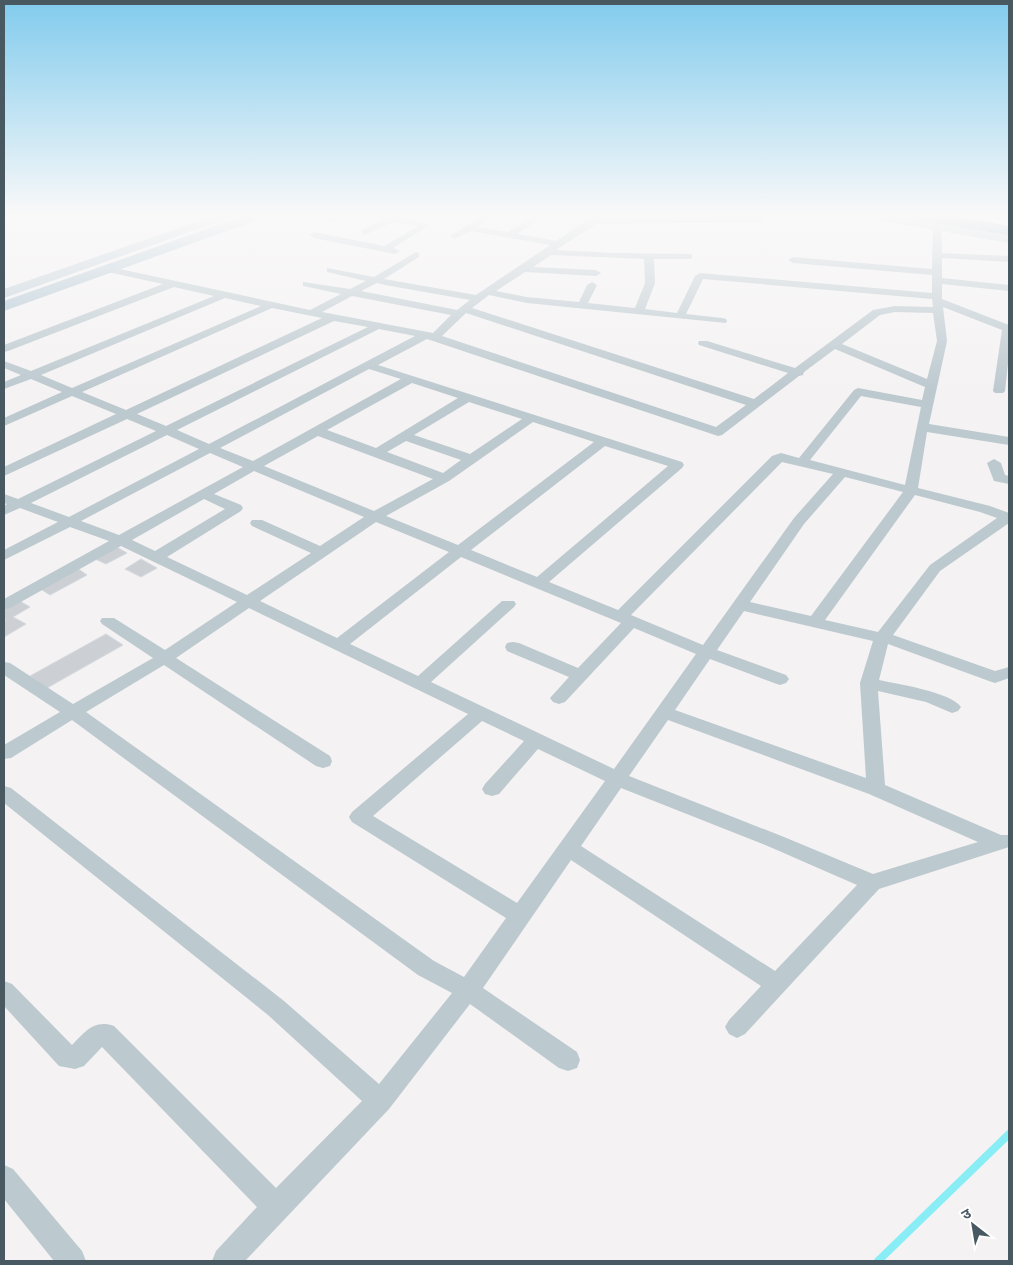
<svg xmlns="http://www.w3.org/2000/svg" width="1013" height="1265" font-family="'IBM Plex Sans','Noto Sans Devanagari',sans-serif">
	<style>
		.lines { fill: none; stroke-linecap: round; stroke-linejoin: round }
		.stream { stroke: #88edf4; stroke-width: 8 }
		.building { fill: #ccd0d5; stroke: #d6d9de }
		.highway-casing { stroke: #7198b0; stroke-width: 2 }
		.street { fill: #bcc9cf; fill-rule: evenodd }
		.secondary { fill: #bfced7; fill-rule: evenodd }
		.primary { fill: #b0c6d2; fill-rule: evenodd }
		.highway { fill: #86adc4; fill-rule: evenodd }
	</style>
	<rect width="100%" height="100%" fill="#f4f2f2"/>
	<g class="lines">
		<polyline class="stream" points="878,1261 1009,1134"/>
	</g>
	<g class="building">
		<polygon points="115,546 127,553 106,564 93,558"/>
		<polygon points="141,559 157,568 141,577 125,569"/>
		<polygon points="77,568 87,575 50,595 39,588"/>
		<polygon points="18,600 30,607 13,617 26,624 4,637 4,621 6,620 4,618 4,608"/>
		<polygon points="106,634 123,645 47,688 30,676"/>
	</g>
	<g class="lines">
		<defs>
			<polygon id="highway" points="906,214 936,214 1009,227 1009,235 913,218 908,217"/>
		</defs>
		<use href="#highway" class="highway-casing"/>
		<g class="street">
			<polygon points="4,214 12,214 4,220"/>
			<polygon points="132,214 144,214 134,219 128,219 128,215"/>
			<polygon points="185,214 198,214 216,220 212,223"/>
			<polygon points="336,214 346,214 334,221 328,221 328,217"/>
			<polygon points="358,214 395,215 430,225 393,248 400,251 395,254 314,238 310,235 314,232 384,246 418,226 393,222 365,235 361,232 362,230 383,220"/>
			<path d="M484,214h9l-16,13 31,5 30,-18h9l-30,20 39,7 40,-27h9l-4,4 158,-2v-2h8l-1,6 -6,2 -164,2 -40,26 58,3 78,1v4l-3,1h-35l1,24 -10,26 32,4 18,-37 5,-3 232,20v-18l-139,-12 -5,-3 5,-3 139,12 1,-43 4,-3 4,3 1,27 67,3v6l-67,-4v20l67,7v6l-67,-7v15l67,26v29l-4,37 -2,2h-8l-2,-2 9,-61 -59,-23 4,34 -18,83 80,13v8l-82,-13 -9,56 72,18 19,7v10l-69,48 -47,64 102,36 14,-4v11l-14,5 -6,-2 -101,-37 -9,36c18,4 72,12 82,27l-3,4 -6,2 -26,-11 -48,-11 7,94 116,50h8v12l-130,42 -134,145 -8,4 -8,-4 -4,-7 4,-7 32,-34 -190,-126 -88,128 94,64 3,8 -3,8 -9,3 -9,-3 -89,-64 -81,105 -144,152h-33l4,-10 41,-44 -155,-160 -18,19 -9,3 -16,-3 -55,-60v-25l8,3 60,61c13,-13 22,-26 42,-19l162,162 86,-87 -94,-86 -264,-212v-17l7,2 273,213 95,83 73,-91 -34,-18 -346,-255 -61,38 -7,1v-14l56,-33 -56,-37v-13l6,1 63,41 80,-46 -51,-34 -2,-3 2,-3h12l51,32 72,-48 -116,-56 -111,62 -6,2v-11l105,-58 -39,-14 -66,33v-10l54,-28 -38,-14 -16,7v-9l3,-2 -3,-1v-9l14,5 138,-68 -29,-12 -123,57v-9l112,-53 -44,-18 -68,30v-8l58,-26 -31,-13 -27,10v-7l17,-7 -17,-7v-7l27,10 183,-75 -40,-9 -166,64 -4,1v-7l159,-61 -60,-13 -2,-2 5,-3 204,44 31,-16 -38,-8v-4l47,7 16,-8 -39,-9v-4l47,9 42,-25 3,1v4l-35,22 92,16 74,-50 -79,-14 -17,8 -4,-3zM551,255l93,4 1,24 -10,25 -47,-5 9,-18 -5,-3 -5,3 -8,17 -52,-5 -31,-6 29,-19 71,4 5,-3 -5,-3 -63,-3zM703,279l229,20 1,8 -38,-1 -22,4 -78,58 -88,-27h-8l-1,2 1,2 89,28 -34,26 -282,-91 17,-13 38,8 199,20 1,-2 -1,-2 -4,-1 -36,-4zM377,283l8,2 85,15 -13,10 -96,-19zM352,296l99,19 -18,18 -111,-21zM225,298l36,8 -189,82 -31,-13zM272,308l50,10 -196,92 -44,-18zM895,312l38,1 4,28 -10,38 -85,-35 38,-29zM466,313l280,92 -30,22 -274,-91zM334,321l34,6 -202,99 -29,-12zM379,329l36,7 -206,108 -32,-14zM427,339l291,97 4,-1 77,-59 4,-1 1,-3 31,-23 90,38 -3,13 -64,-12 -4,2 -55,68 -18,-5 -9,3 -154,154 -69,-28 133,-114 2,-3 -2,-3 -304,-97zM369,369l32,10 -148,82 -33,-13zM412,383l46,15 -82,50 -49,-18zM861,396l60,11 -16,78 -95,-25zM469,402l53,17 -52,35 -56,-19zM533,422l61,20 -136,103 -72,-29 63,-35zM167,435l32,14 -130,68 -38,-14zM318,436l115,43 -59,32 -110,-45zM406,441l55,19 -18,13 -56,-21zM605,446l63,20 -131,111 -66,-27zM210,453l33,14 -124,68 -38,-14zM782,462l51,12 -39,44 -91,127 -72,-30zM254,471l110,46 -44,29 -58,-26h-10l-2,3 2,3 59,27 -64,42 -80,-38 74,-46 2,-3 -2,-3 -27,-11zM845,477l58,15 -92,124 -61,-14 54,-78zM915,495l65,17 17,6 -67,47 -52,67 -53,-12zM204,499l21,10 -70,42 -23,-11zM376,522l73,30 -112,86 -77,-37zM461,557l160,66 -43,45 -59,-25 -6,-1 -6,1 -2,4 2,4 62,26 -19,21 3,4 6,2 6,-2 69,-74 62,26 -82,115 -183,-87 83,-75 2,-3 -2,-3h-12l-84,75 -68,-32zM249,608l219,106 -116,98 -3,5 3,5 154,96 -42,59 -30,-16 -348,-249 78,-47 152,101 7,2 7,-2 2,-5 -2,-5 -154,-98zM744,611l129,30 -13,42 6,95 -191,-68 35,-51 64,24 6,2 6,-2 3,-4 -3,-4 -69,-25zM668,720l201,74 109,48 -105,32 -89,-37 -155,-61zM482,721l42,20 -39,43 -3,5 3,5 7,2 7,-2 39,-45 67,32 -88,122 -144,-87zM621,788l149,59 87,38 -82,86 -194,-125z"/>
			<polygon points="994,459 1001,463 1005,475 1009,476 1009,484 994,481 987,463"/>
			<polygon points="4,1165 13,1169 82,1251 86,1261 54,1261 4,1199"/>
		</g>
		<g class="secondary">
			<polygon points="219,214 236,214 234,216 4,298 4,289"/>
			<polygon points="861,214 886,214 1009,235 1009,243 867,218"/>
			<polygon points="978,214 1009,214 1009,221 984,218"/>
		</g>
		<polygon class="primary" points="249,214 268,214 266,217 4,311 4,301"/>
		<use href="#highway" class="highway"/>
	</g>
	<linearGradient id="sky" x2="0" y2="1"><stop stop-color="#81cbed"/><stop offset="0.55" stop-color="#faf9f9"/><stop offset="1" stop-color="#faf9f9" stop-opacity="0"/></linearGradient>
	<rect width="1013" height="391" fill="url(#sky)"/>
	<rect width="1013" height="1265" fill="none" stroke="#485962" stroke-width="10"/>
	<g transform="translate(973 1225) rotate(329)" stroke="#ffffff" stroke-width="4" paint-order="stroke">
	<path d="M0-4L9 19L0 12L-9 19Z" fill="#485962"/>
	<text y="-8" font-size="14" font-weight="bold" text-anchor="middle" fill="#485962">उ</text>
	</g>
</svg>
